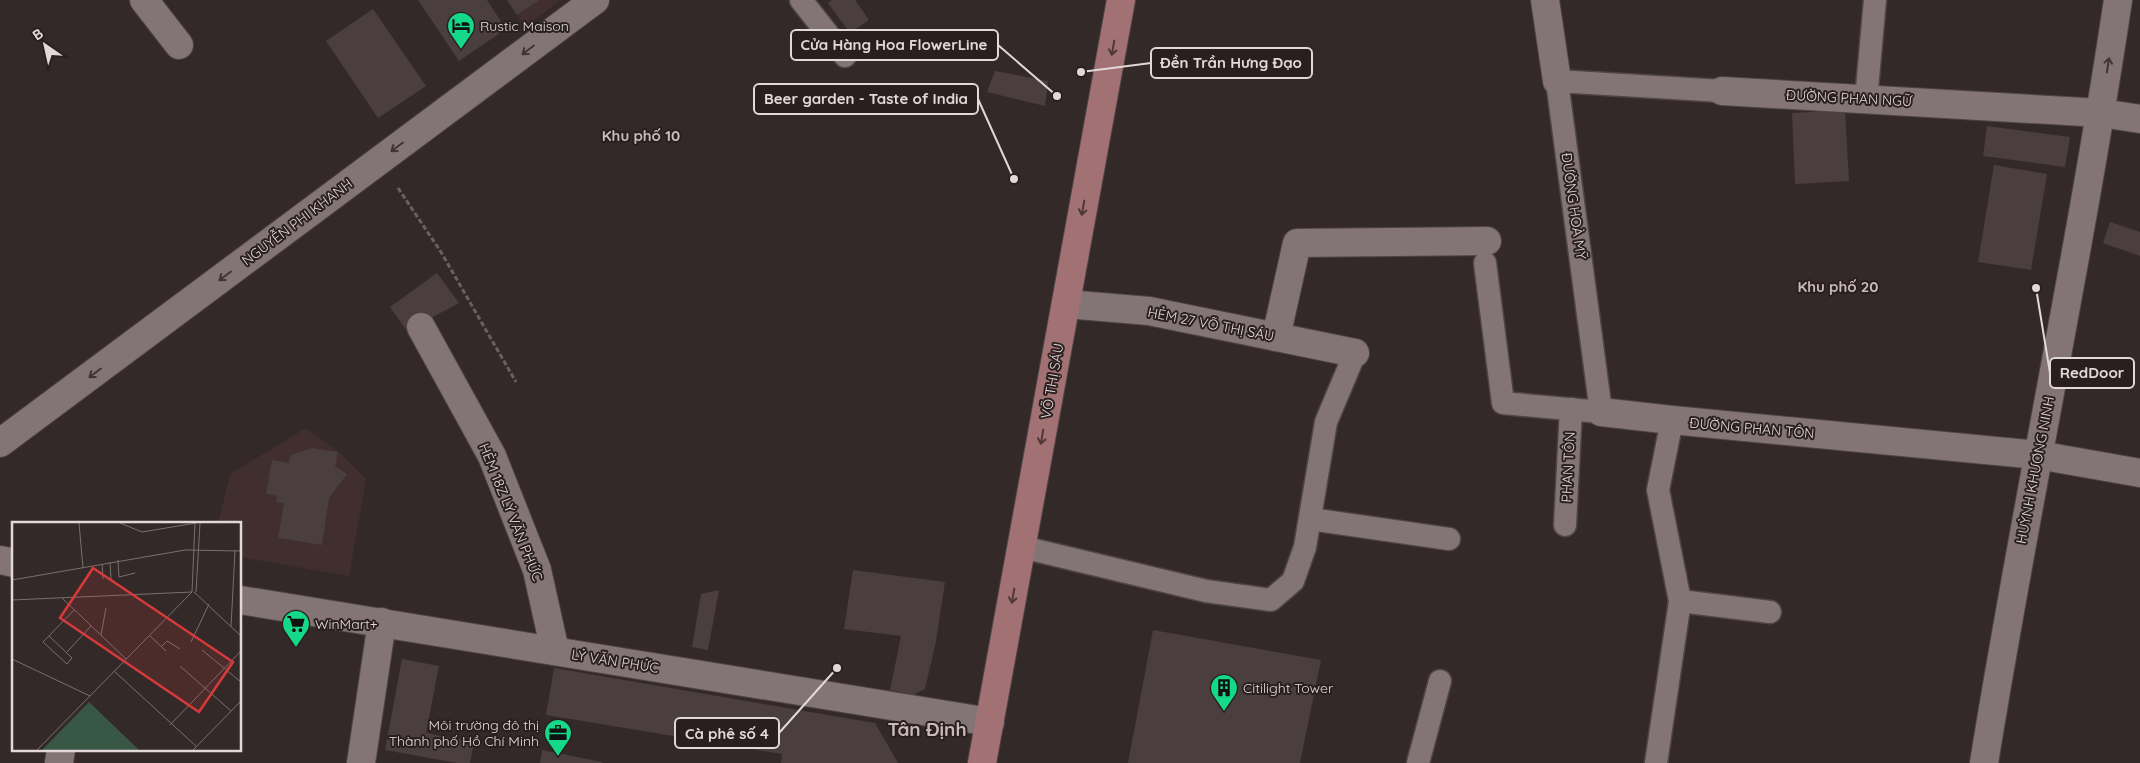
<svg xmlns="http://www.w3.org/2000/svg" width="2140" height="763" font-family="Quicksand,sans-serif">
	<style>
		.built { fill: #412e2f }
		.building { fill: #4a3e3e }
		.lines { fill: none; stroke-linecap: round; stroke-linejoin: round }
		.lane-casing { stroke: #4f4546; stroke-width: 25 }
		.street-casing { stroke: #4f4546; stroke-width: 30 }
		.primary-casing { stroke: #4f4546; stroke-width: 30 }
		.path { stroke: #6a6060; stroke-width: 3; stroke-dasharray: 5 2.5; stroke-linecap: butt }
		.lane { stroke: #837575; stroke-width: 22 }
		.street { stroke: #837575; stroke-width: 28 }
		.primary { stroke: #a27173; stroke-width: 28 }
		.oneway { stroke: #4e3838 }
		.oneway2 { stroke: #403434 }
		.labels { text-anchor: middle; stroke-width: 4; stroke-linejoin: round; paint-order: stroke }
		.poi-label { font-size: 14px; fill: #e1d9d9; stroke: #2a1f1f; text-anchor: start }
		.street-label { font-size: 14px; fill: #e1d9d9; stroke: #2a1f1f }
		.neighbourhood-label { font-size: 15px; font-weight: bold; fill: #c9baba; stroke: #2a1f1f }
		.district-label { font-size: 19px; font-weight: bold; fill: #c9baba; stroke: #2a1f1f }
		.inset-road { fill: none; stroke: #796f6f; stroke-width: 1 }
		.view { fill: #d73a3a; fill-opacity: 0.15; stroke: #d73a3a; stroke-width: 2.5 }
		.inset-edge { fill: none; stroke: #e1d9d9; stroke-width: 2.5 }
		.leader { fill: none; stroke: #e1d9d9; stroke-width: 2 }
		.callout-dot { fill: #e1d9d9; stroke: #2a1f1f; stroke-width: 2 }
		.callout { fill: #2a1f1f; stroke: #e1d9d9; stroke-width: 2 }
		.callout-label { font-size: 15px; text-anchor: middle; font-weight: bold; fill: #e1d9d9 }
	</style>
	<rect width="100%" height="100%" fill="#342929"/>
	<g class="built">
		<polygon points="507,0 560,0 526,27"/>
		<polygon points="306,428 338,451 366,479 349,576 240,557 240,523 218,523 230,474"/>
	</g>
	<g class="building">
		<polygon points="418,0 487,0 506,29 459,61"/>
		<polygon points="507,0 539,0 517,15"/>
		<polygon points="832,0 855,0 869,20 850,33 828,3"/>
		<polygon points="373,9 426,86 378,118 326,41"/>
		<polygon points="995,71 1048,81 1045,106 987,92"/>
		<polygon points="1845,110 1849,181 1795,184 1792,113"/>
		<polygon points="1987,126 2070,137 2065,167 1983,156"/>
		<polygon points="1994,165 2047,174 2031,270 1978,262"/>
		<polygon points="2110,222 2140,232 2140,256 2103,243"/>
		<polygon points="437,273 459,303 407,331 390,307"/>
		<polygon points="312,448 338,452 335,466 347,474 329,498 322,545 278,538 284,503 276,502 277,496 266,494 272,460 289,463 291,455"/>
		<polygon points="853,570 945,582 936,641 925,689 913,695 890,690 901,636 844,629"/>
		<polygon points="719,590 708,650 692,647 701,594"/>
		<polygon points="1153,630 1321,660 1300,763 1128,763"/>
		<polygon points="402,659 439,666 426,733 474,742 470,763 457,763 385,750"/>
		<polygon points="554,668 875,723 898,763 781,763 782,754 546,715"/>
		<polygon points="542,750 602,762 602,763 540,763"/>
	</g>
	<g class="lines">
		<defs>
			<g id="lane">
				<polyline points="801,0 845,56"/>
				<polyline points="1866,100 1875,0"/>
				<polyline points="1485,263 1503,403 1601,412 1557,81 1722,91"/>
				<polyline points="1310,519 1449,539"/>
				<polyline points="1565,525 1571,409"/>
				<polyline points="1022,547 1206,591 1271,600 1293,581 1305,547 1326,422 1355,353"/>
				<polyline points="1680,601 1770,612"/>
				<polyline points="1418,763 1440,681"/>
				<polyline points="1656,763 1680,601 1658,490 1672,420"/>
			</g>
			<g id="street">
				<polyline points="144,0 179,45"/>
				<polyline points="1545,0 1557,81"/>
				<polyline points="1722,91 2101,113 2140,119"/>
				<polyline points="1066,304 1149,311 1355,353"/>
				<polyline points="421,327 492,456 537,570 555,651"/>
				<polyline points="1276,337 1297,243 1487,241"/>
				<polyline points="1601,412 1672,420 2038,455 2140,473"/>
				<polyline points="0,443 595,0"/>
				<polyline points="0,560 14,563"/>
				<polyline points="240,600 990,722"/>
				<polyline points="59,763 61,749"/>
				<polyline points="361,763 382,622"/>
				<path d="M1984,763c41,-255 96,-508 134,-763"/>
			</g>
			<polyline id="primary" points="982,763 1121,0"/>
		</defs>
		<use href="#lane" class="lane-casing"/>
		<use href="#street" class="street-casing"/>
		<use href="#primary" class="primary-casing"/>
		<polyline class="path" points="398,188 441,252 516,382"/>
		<use href="#lane" class="lane"/>
		<use href="#street" class="street"/>
		<use href="#primary" class="primary"/>
	</g>
	<defs><path id="oneway-shaft" d="M-6 0H5M1.5-3L5.5 0L1.5 3" fill="none" stroke-width="1.6" stroke-linecap="round" stroke-linejoin="round" transform="scale(1.25)"/></defs>
	<g class="oneway">
		<use href="#oneway-shaft" transform="translate(1113 48) rotate(100)"/>
		<use href="#oneway-shaft" transform="translate(1083 208) rotate(100)"/>
		<use href="#oneway-shaft" transform="translate(1042 437) rotate(100)"/>
		<use href="#oneway-shaft" transform="translate(1013 596) rotate(100)"/>
	</g>
	<g class="oneway2">
		<use href="#oneway-shaft" transform="translate(528 50) rotate(143)"/>
		<use href="#oneway-shaft" transform="translate(2108 65) rotate(-82)"/>
		<use href="#oneway-shaft" transform="translate(397 147) rotate(143)"/>
		<use href="#oneway-shaft" transform="translate(225 276) rotate(143)"/>
		<use href="#oneway-shaft" transform="translate(95 373) rotate(143)"/>
	</g>
	<defs>
		<symbol id="hotel-pin" viewBox="-11 -11 22 30"><path d="M0 17L-7.5 6A9.5 9.5 0 1 1 7.5 6Z" fill="#14d989" stroke="#2a1f1f"/><path d="M-6-4.5h1.5V1H6V5H4.5V3h-9V5H-6ZM-4 0a1.8 1.8 0 1 1 3.6 0ZM.5 0V-2.5h3Q6-2.5 6 0Z" fill="#111"/></symbol>
		<symbol id="supermarket-pin" viewBox="-11 -11 22 30"><path d="M0 17L-7.5 6A9.5 9.5 0 1 1 7.5 6Z" fill="#14d989" stroke="#2a1f1f"/><path d="M-6-5.5h2.5l.6 2H6L4.5 2H-2.5L-4.4-4H-6ZM-1.5 3.2a1.3 1.3 0 1 0 .1 0ZM3 3.2a1.3 1.3 0 1 0 .1 0Z" fill="#111"/></symbol>
		<symbol id="building-pin" viewBox="-11 -11 22 30"><path d="M0 17L-7.5 6A9.5 9.5 0 1 1 7.5 6Z" fill="#14d989" stroke="#2a1f1f"/><path d="M-4-6H4V6H1V3H-1V6H-4ZM-2.5-4.3h1.7v1.8h-1.7ZM.8-4.3h1.7v1.8H.8ZM-2.5-1h1.7V.8h-1.7ZM.8-1h1.7V.8H.8Z" fill="#111"/></symbol>
		<symbol id="office-pin" viewBox="-11 -11 22 30"><path d="M0 17L-7.5 6A9.5 9.5 0 1 1 7.5 6Z" fill="#14d989" stroke="#2a1f1f"/><path d="M-6-3h4V-5.5h4V-3h4V5H-6ZM-1-4.5V-3h2v-1.5ZM-6 0V1H6V0Z" fill="#111"/></symbol>
	</defs>
	<g fill-rule="evenodd">
		<use href="#hotel-pin" x="445" y="10" width="32" height="43"/>
		<use href="#supermarket-pin" x="280" y="608" width="32" height="43"/>
		<use href="#building-pin" x="1208" y="672" width="32" height="43"/>
		<use href="#office-pin" x="542" y="717" width="32" height="43"/>
	</g>
	<g class="labels">
		<g class="poi-label">
			<text x="480" y="31">Rustic Maison</text>
			<text x="315" y="629">WinMart+</text>
			<text x="1243" y="693">Citilight Tower</text>
			<text x="539" y="730" text-anchor="end">Môi trường đô thị<tspan x="539" dy="16">Thành phố Hồ Chí Minh</tspan></text>
		</g>
		<g class="street-label">
			<text transform="translate(1849 98) rotate(3)" y="5">ĐƯỜNG PHAN NGỮ</text>
			<text transform="translate(1574 206) rotate(82)" y="5">ĐƯỜNG HOÀ MỸ</text>
			<text transform="translate(297 222) rotate(-37)" y="5">NGUYỄN PHI KHANH</text>
			<text transform="translate(1211 324) rotate(11)" y="5">HẺM 27 VÕ THỊ SÁU</text>
			<text transform="translate(1052 381) rotate(-80)" y="5">VÕ THỊ SÁU</text>
			<text transform="translate(1752 428) rotate(5)" y="5">ĐƯỜNG PHAN TÔN</text>
			<text transform="translate(1568 467) rotate(-87)" y="5">PHAN TÔN</text>
			<text transform="translate(2035 470) rotate(-79)" y="5">HUỲNH KHƯƠNG NINH</text>
			<text transform="translate(511 512) rotate(68)" y="5">HẺM 18Z LÝ VĂN PHỨC</text>
			<text transform="translate(615 661) rotate(9)" y="5">LÝ VĂN PHỨC</text>
		</g>
		<g class="neighbourhood-label">
			<text x="641" y="141">Khu phố 10</text>
			<text x="1838" y="292">Khu phố 20</text>
		</g>
		<g class="district-label">
			<text x="927" y="736">Tân Định</text>
		</g>
	</g>
	<g transform="translate(12 522)">
		<rect width="229" height="229" fill="#342929"/>
		<path d="M77,180l50,48h-97z" fill="#385744"/>
		<path class="inset-road" d="M67,1l4,45M108,1l22,9 54,-9M106,38l1,17 16,-4M98,40l1,17M90,42l1,15M0,58l173,-30 56,1M180,70l3,-69M182,70l47,44M184,70l4,-69M50,76l64,61M0,78l180,-8M219,105l4,-77M89,113l5,-27M137,113l17,16M37,114l23,22 -5,6 -24,-22 31,-32M179,120l18,-38M150,124l5,-5 13,8M190,128l39,32M55,130l24,-26M0,137l78,37M168,144l51,45M102,149l83,76M158,203l71,-74M25,228l155,-158M181,228l48,-49"/>
		<path class="view" d="M81,46l140,94 -34,50 -139,-94z"/>
		<rect width="229" height="229" class="inset-edge"/>
	</g>
	<path class="leader" d="M1057 96L998 45M1081 72L1151 63M1014 179L978 99M2036 288L2050 373M837 668L779 733"/>
	<g class="callout-dot">
		<circle cx="1057" cy="96" r="5"/>
		<circle cx="1081" cy="72" r="5"/>
		<circle cx="1014" cy="179" r="5"/>
		<circle cx="2036" cy="288" r="5"/>
		<circle cx="837" cy="668" r="5"/>
	</g>
	<g class="callout">
		<rect x="791" y="30" width="207" height="30" rx="5"/>
		<rect x="1151" y="48" width="161" height="30" rx="5"/>
		<rect x="754" y="84" width="224" height="30" rx="5"/>
		<rect x="2050" y="358" width="84" height="30" rx="5"/>
		<rect x="675" y="718" width="104" height="30" rx="5"/>
	</g>
	<g class="callout-label">
		<text x="894" y="50">Cửa Hàng Hoa FlowerLine</text>
		<text x="1231" y="68">Đền Trần Hưng Đạo</text>
		<text x="866" y="104">Beer garden - Taste of India</text>
		<text x="2092" y="378">RedDoor</text>
		<text x="727" y="739">Cà phê số 4</text>
	</g>
	<g transform="translate(45 45) rotate(326)" stroke="#2a1f1f" stroke-width="4" paint-order="stroke">
	<path d="M0-4L9 19L0 12L-9 19Z" fill="#e1d9d9"/>
	<text y="-8" font-size="14" font-weight="bold" text-anchor="middle" fill="#e1d9d9">B</text>
	</g>
</svg>
